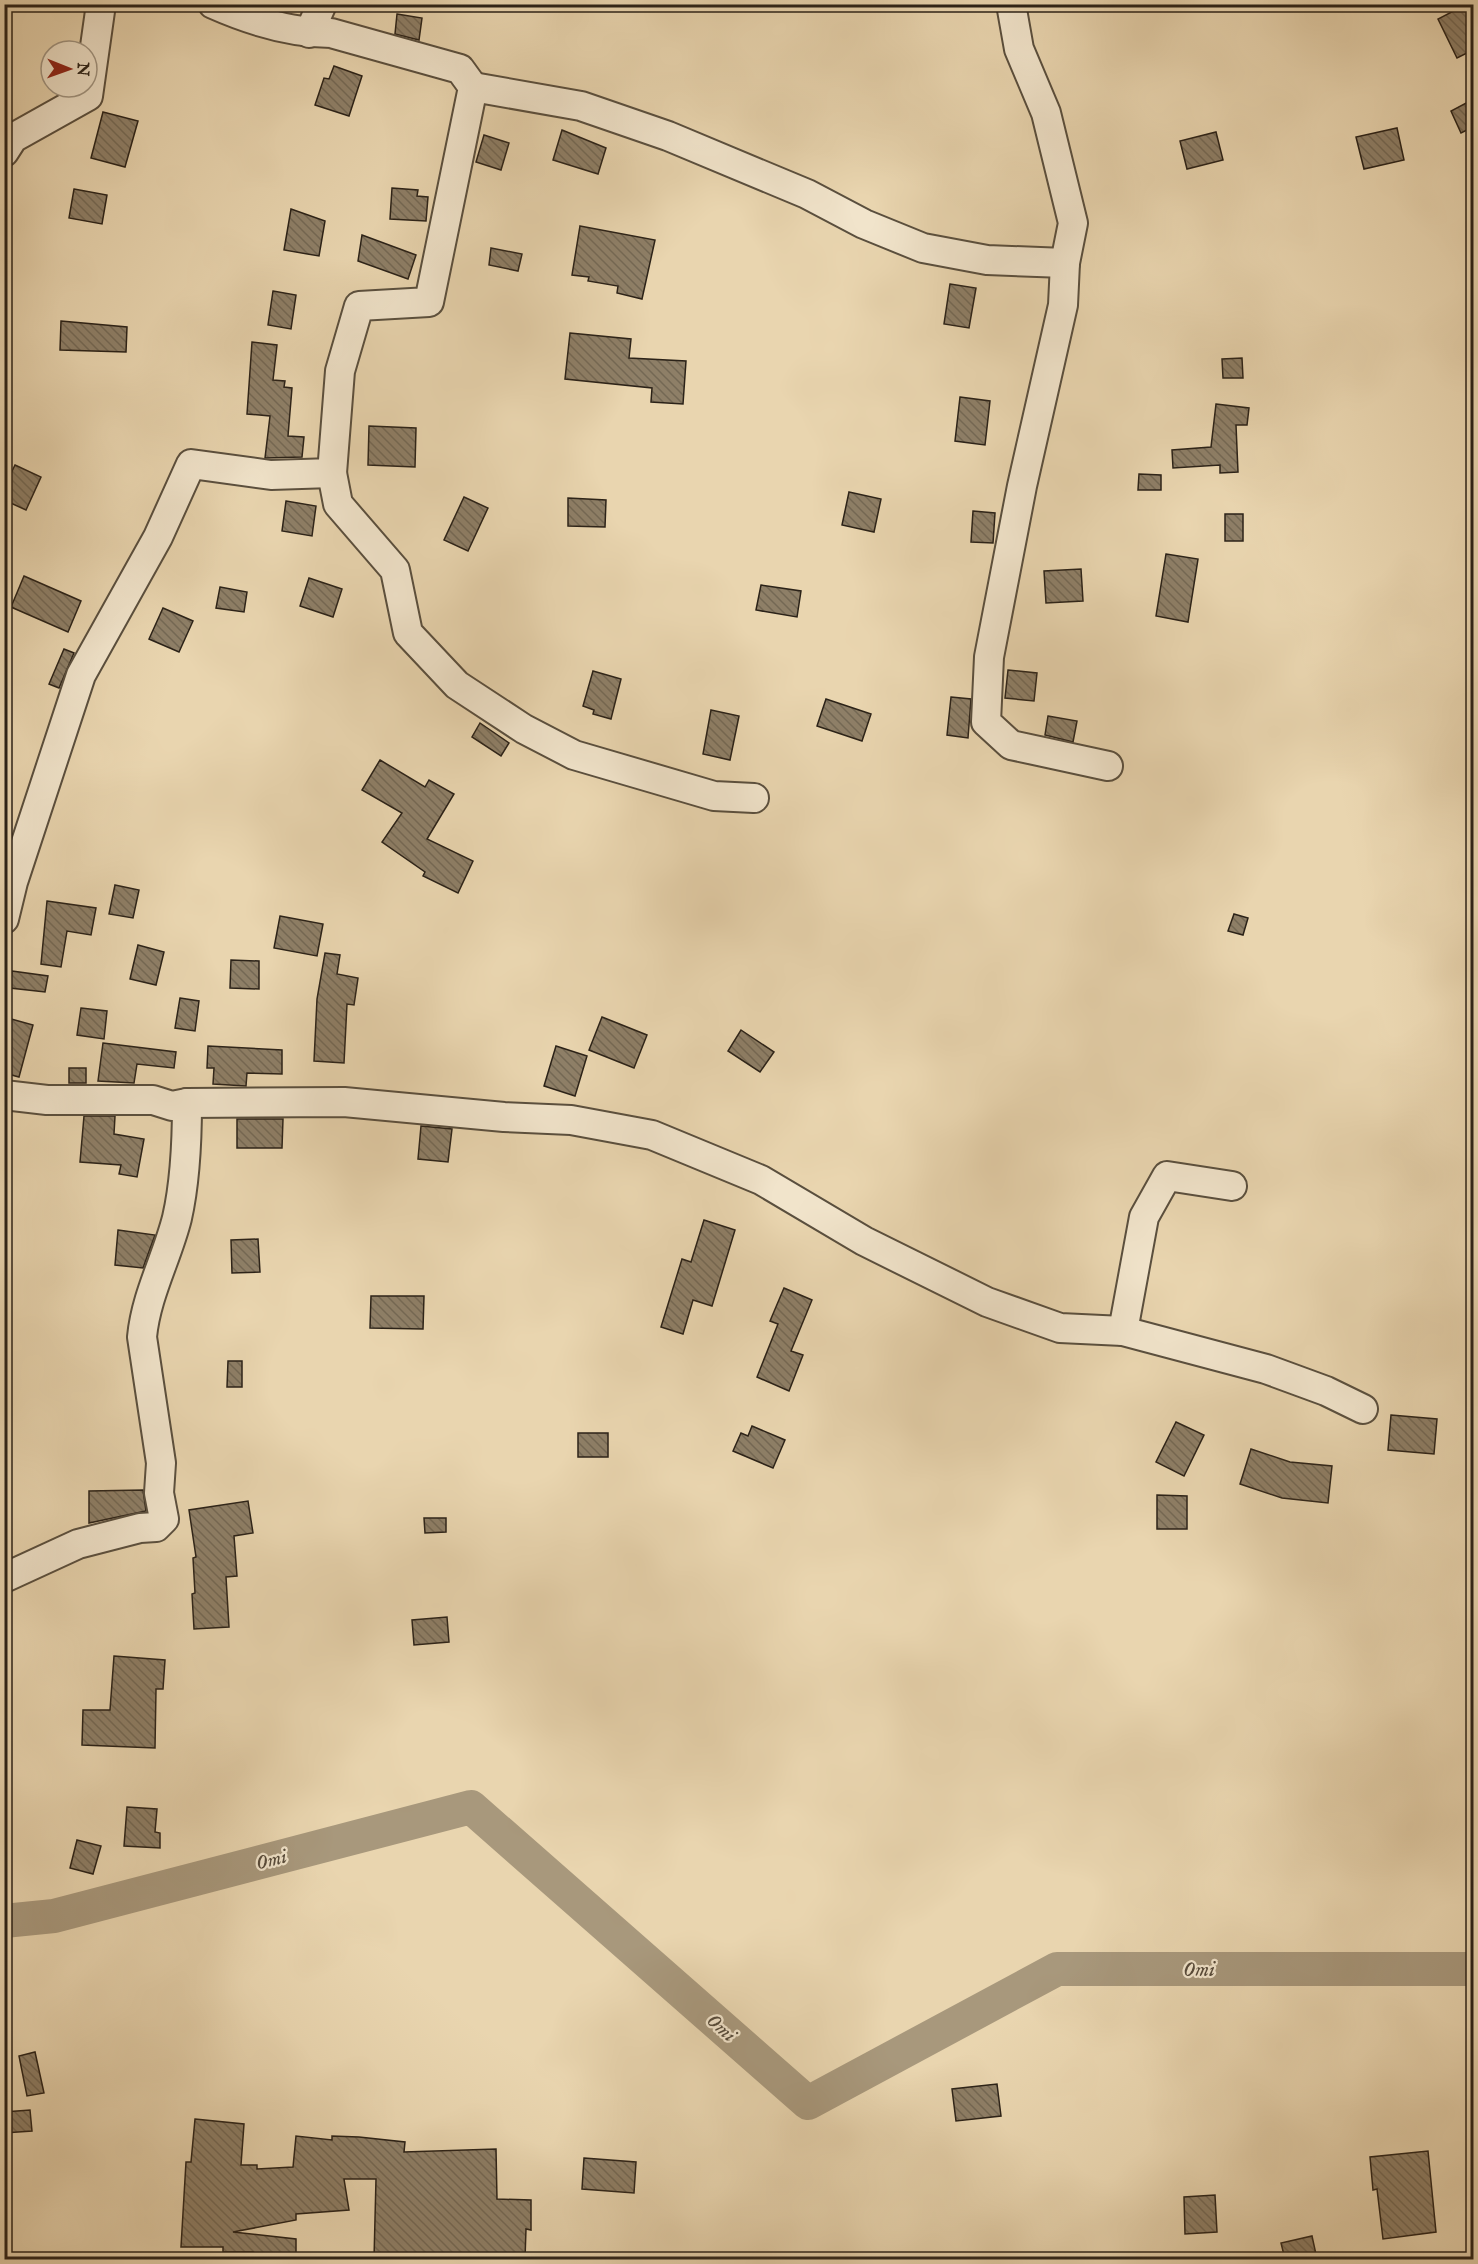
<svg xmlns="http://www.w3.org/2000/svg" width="1478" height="2264" font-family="'IM FELL English',serif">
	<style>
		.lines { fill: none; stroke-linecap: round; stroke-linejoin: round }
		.stream { stroke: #766954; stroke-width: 6 }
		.river { stroke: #a8987c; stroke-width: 34 }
		.building { fill: url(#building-back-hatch); stroke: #2b2218; stroke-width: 1.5 }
		.minor-casing { stroke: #5a4f3e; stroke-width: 32 }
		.minor { stroke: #f1e4cb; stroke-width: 28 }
		.labels { text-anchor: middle; stroke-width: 4.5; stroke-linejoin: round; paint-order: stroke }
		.water-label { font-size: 20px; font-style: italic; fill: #574b3b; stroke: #f1e4cb }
	</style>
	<defs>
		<pattern id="building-back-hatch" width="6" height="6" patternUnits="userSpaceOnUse" patternTransform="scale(1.5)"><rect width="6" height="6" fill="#8e7f67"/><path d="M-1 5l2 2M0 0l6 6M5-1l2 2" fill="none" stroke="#746854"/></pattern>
	</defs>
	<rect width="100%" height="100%" fill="#e9d5af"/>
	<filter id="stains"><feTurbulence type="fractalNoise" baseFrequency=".00333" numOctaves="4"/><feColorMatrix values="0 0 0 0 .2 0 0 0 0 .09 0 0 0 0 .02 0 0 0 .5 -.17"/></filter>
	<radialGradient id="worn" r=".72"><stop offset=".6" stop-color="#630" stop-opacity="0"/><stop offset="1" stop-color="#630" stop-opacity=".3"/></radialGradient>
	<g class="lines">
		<polyline class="stream" points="1468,1970 1474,2023"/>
		<polyline class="river" points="4,1921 54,1916 471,1807 808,2103 1057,1969 1474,1969"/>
	</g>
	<g class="building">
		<polygon points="1467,4 1473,4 1473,50 1457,58 1438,19"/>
		<polygon points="397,14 422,18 419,40 395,34"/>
		<polygon points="334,66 362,76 349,116 315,105 324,78 329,79"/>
		<polygon points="1468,102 1473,114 1473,127 1461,133 1451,111"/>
		<polygon points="103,112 138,121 125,167 91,158"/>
		<polygon points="1397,128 1404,160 1364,169 1356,137"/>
		<polygon points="562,130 606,148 598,174 553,160"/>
		<polygon points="1216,132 1223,160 1187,169 1180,141"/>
		<polygon points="484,135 509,143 501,170 476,162"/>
		<polygon points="392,188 418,190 417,196 428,197 426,221 390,219"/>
		<polygon points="74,189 107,195 102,224 69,218"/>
		<polygon points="291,209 325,221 319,256 284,250"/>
		<polygon points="580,226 655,240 642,299 617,293 618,286 588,281 589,277 572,275"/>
		<polygon points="362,235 416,255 408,279 358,261"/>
		<polygon points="491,248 522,254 518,271 489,265"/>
		<polygon points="950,284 976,288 969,328 944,324"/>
		<polygon points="273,291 296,295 291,329 268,325"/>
		<polygon points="61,321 127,327 126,352 60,350"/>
		<polygon points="570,333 631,339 629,358 686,361 683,404 651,402 652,388 565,379"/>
		<polygon points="252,342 277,345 273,380 285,381 284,387 292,388 288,436 304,437 302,457 265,458 270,416 247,414"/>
		<polygon points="1242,358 1243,378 1223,378 1222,359"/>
		<polygon points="960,397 990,401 985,445 955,441"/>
		<polygon points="1216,404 1249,408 1247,425 1236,425 1238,472 1220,473 1220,465 1173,468 1172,450 1211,447"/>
		<polygon points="369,426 416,428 415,467 368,465"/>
		<polygon points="15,465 41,477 26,510 4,500 4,488"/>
		<polygon points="1139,474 1161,475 1161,490 1138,490"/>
		<polygon points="849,492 881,499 874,532 842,525"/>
		<polygon points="464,497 488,508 468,551 444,540"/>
		<polygon points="568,498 606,500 605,527 568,526"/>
		<polygon points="286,501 316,506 312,536 282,531"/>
		<polygon points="973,511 995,513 993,543 971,542"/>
		<rect x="1225" y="514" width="18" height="27"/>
		<polygon points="1166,554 1198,559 1188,622 1156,616"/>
		<polygon points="1081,569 1083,601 1046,603 1044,571"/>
		<polygon points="24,576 81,601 68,632 11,607"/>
		<polygon points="309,578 342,589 333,617 300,606"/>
		<polygon points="761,585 801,591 797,617 756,610"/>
		<polygon points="220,587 247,592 244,612 216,608"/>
		<polygon points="163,608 193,621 179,652 149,639"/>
		<polygon points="64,649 74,653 59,688 49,684"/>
		<polygon points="1008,670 1037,673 1034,701 1005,698"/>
		<polygon points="593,671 621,679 611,719 593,714 594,710 583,706"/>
		<polygon points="951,697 971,699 968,738 947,735"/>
		<polygon points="826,699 871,714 862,741 817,726"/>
		<polygon points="711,710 739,716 730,760 703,754"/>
		<polygon points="1048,716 1077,721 1073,742 1045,735"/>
		<polygon points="480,723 509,743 501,756 472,737"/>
		<polygon points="380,760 425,787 429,780 454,794 427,839 473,861 458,893 423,876 425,872 382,842 402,813 362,790"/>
		<polygon points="115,885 139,890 133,918 109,914"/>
		<polygon points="47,901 96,908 91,935 67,931 61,967 41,964"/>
		<polygon points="1234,914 1248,918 1243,935 1228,931"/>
		<polygon points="280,916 323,924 317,956 274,948"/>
		<polygon points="138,945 164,952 156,985 130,979"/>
		<polygon points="325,953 340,955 337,974 358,978 354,1005 347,1004 344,1063 314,1061 317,999"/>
		<polygon points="231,960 259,961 259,989 230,988"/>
		<polygon points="12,971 48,976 45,992 10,988"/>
		<polygon points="180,998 199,1001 195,1031 175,1028"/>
		<polygon points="81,1008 107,1011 104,1039 77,1035"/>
		<polygon points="4,1017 33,1025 19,1077 4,1073"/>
		<polygon points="602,1017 647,1035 634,1068 589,1050"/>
		<polygon points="741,1030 774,1052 760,1072 728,1051"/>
		<polygon points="103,1043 176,1052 174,1068 137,1064 134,1083 98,1081"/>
		<polygon points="208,1046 282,1050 282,1074 247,1073 246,1086 213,1084 214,1068 207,1068"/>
		<polygon points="556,1046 587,1056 575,1096 544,1086"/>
		<rect x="69" y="1068" width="17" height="15"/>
		<polygon points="84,1116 115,1116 114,1134 144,1139 137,1177 119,1174 121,1165 80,1162"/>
		<polygon points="237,1119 283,1119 282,1148 237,1148"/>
		<polygon points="421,1126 452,1129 448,1162 418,1159"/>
		<polygon points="704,1220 735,1230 712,1306 693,1300 683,1334 661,1327 682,1259 691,1262"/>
		<polygon points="118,1230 155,1235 143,1268 115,1265"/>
		<polygon points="258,1239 260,1272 232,1273 231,1240"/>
		<polygon points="784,1288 812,1300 791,1351 803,1355 789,1391 757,1377 778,1324 770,1321"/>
		<polygon points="371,1296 424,1296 423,1329 370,1328"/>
		<polygon points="228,1361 242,1361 242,1387 227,1387"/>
		<polygon points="1391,1415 1437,1419 1434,1454 1388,1450"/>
		<polygon points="1176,1422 1204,1435 1184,1476 1156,1462"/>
		<polygon points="752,1426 785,1440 773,1468 733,1451 741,1433 748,1436"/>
		<rect x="578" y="1433" width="30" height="24"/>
		<polygon points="1251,1449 1290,1462 1332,1466 1328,1503 1282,1498 1240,1484"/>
		<polygon points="143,1490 146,1511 89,1523 89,1491"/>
		<polygon points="1157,1495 1187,1496 1187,1529 1157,1529"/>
		<polygon points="248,1501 253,1533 234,1536 237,1576 226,1577 229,1627 194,1629 192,1594 195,1593 193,1558 196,1557 189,1510"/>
		<polygon points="424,1518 446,1518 446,1532 425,1533"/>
		<polygon points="447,1617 449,1642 414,1645 412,1620"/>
		<polygon points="114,1656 165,1660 163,1689 156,1689 155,1748 82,1745 83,1710 110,1710"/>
		<polygon points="127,1807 157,1809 155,1832 160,1833 160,1848 124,1846"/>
		<polygon points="77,1840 101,1846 93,1874 70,1868"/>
		<polygon points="35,2052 44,2093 27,2096 19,2056"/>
		<polygon points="997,2084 1001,2116 956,2121 952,2089"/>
		<polygon points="30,2110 32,2131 4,2133 4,2112"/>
		<polygon points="195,2119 244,2124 241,2165 257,2165 257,2169 293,2167 296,2136 332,2140 332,2136 359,2137 405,2142 404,2152 496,2149 497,2199 531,2200 531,2230 526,2229 525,2259 374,2259 376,2179 344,2179 349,2210 296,2214 296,2220 233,2232 296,2239 296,2254 253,2254 253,2252 223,2252 223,2247 181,2247 186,2162 191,2162"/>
		<polygon points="1428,2151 1436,2232 1383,2239 1377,2189 1373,2190 1370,2157"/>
		<polygon points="584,2158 636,2162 634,2193 582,2189"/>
		<polygon points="1215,2195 1217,2232 1185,2234 1184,2197"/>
		<polygon points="1312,2236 1317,2259 1285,2259 1281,2243"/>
	</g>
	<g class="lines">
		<defs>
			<g id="minor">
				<polyline points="1011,4 1019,49 1046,113 1073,223 1065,263 1063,305 1022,486 989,657 986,722 1011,745 1108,766"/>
				<polyline points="309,33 322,4"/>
				<polyline points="473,87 581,106 668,136 807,194 864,224 923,248 987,260 1065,263"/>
				<polyline points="4,152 13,138 88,96 101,4"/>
				<polyline points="332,473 338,504 395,570 408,633 457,685 524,729 574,755 714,796 754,798"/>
				<path d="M4,919l9,-37 68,-207 77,-138 33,-73 80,11 61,-2 8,-102 19,-65 70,-4 44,-215 -13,-18 -129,-36c-40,0 -82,-13 -118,-29"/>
				<polyline points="4,1095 47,1100 153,1100 172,1106 187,1103 344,1102 504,1117 571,1120 652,1135 761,1180 864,1241 987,1302 1060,1328 1123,1331 1266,1369 1326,1391 1363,1409"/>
				<polyline points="1123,1331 1144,1217 1167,1176 1232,1186"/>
				<path d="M4,1578l74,-34 62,-16 16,-1 8,-8 -5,-26 2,-30 -19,-126c4,-42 25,-79 35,-119 8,-35 10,-80 10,-115"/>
			</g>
		</defs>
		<use href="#minor" class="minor-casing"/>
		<use href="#minor" class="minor"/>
	</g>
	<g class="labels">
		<g class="water-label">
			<text transform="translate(271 1859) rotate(-15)" y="7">Omi</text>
			<text x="1199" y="1976">Omi</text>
			<text transform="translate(722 2027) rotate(41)" y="7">Omi</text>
		</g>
	</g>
	<rect width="1478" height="2264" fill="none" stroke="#e9d5af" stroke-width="24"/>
	<rect x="6" y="6" width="1466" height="2252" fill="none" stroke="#2b2218" stroke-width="3"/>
	<rect x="12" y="12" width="1454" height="2240" fill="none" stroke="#2b2218" stroke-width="1.5"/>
	<g transform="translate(69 69) rotate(91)"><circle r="28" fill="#f1e4cb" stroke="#a29683" stroke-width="1.5"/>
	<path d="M0-4.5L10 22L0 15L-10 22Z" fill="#8f2418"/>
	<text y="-9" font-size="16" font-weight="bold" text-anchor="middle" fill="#2b2218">N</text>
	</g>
	<rect width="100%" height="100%" filter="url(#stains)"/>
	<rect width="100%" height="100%" fill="url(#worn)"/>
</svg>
